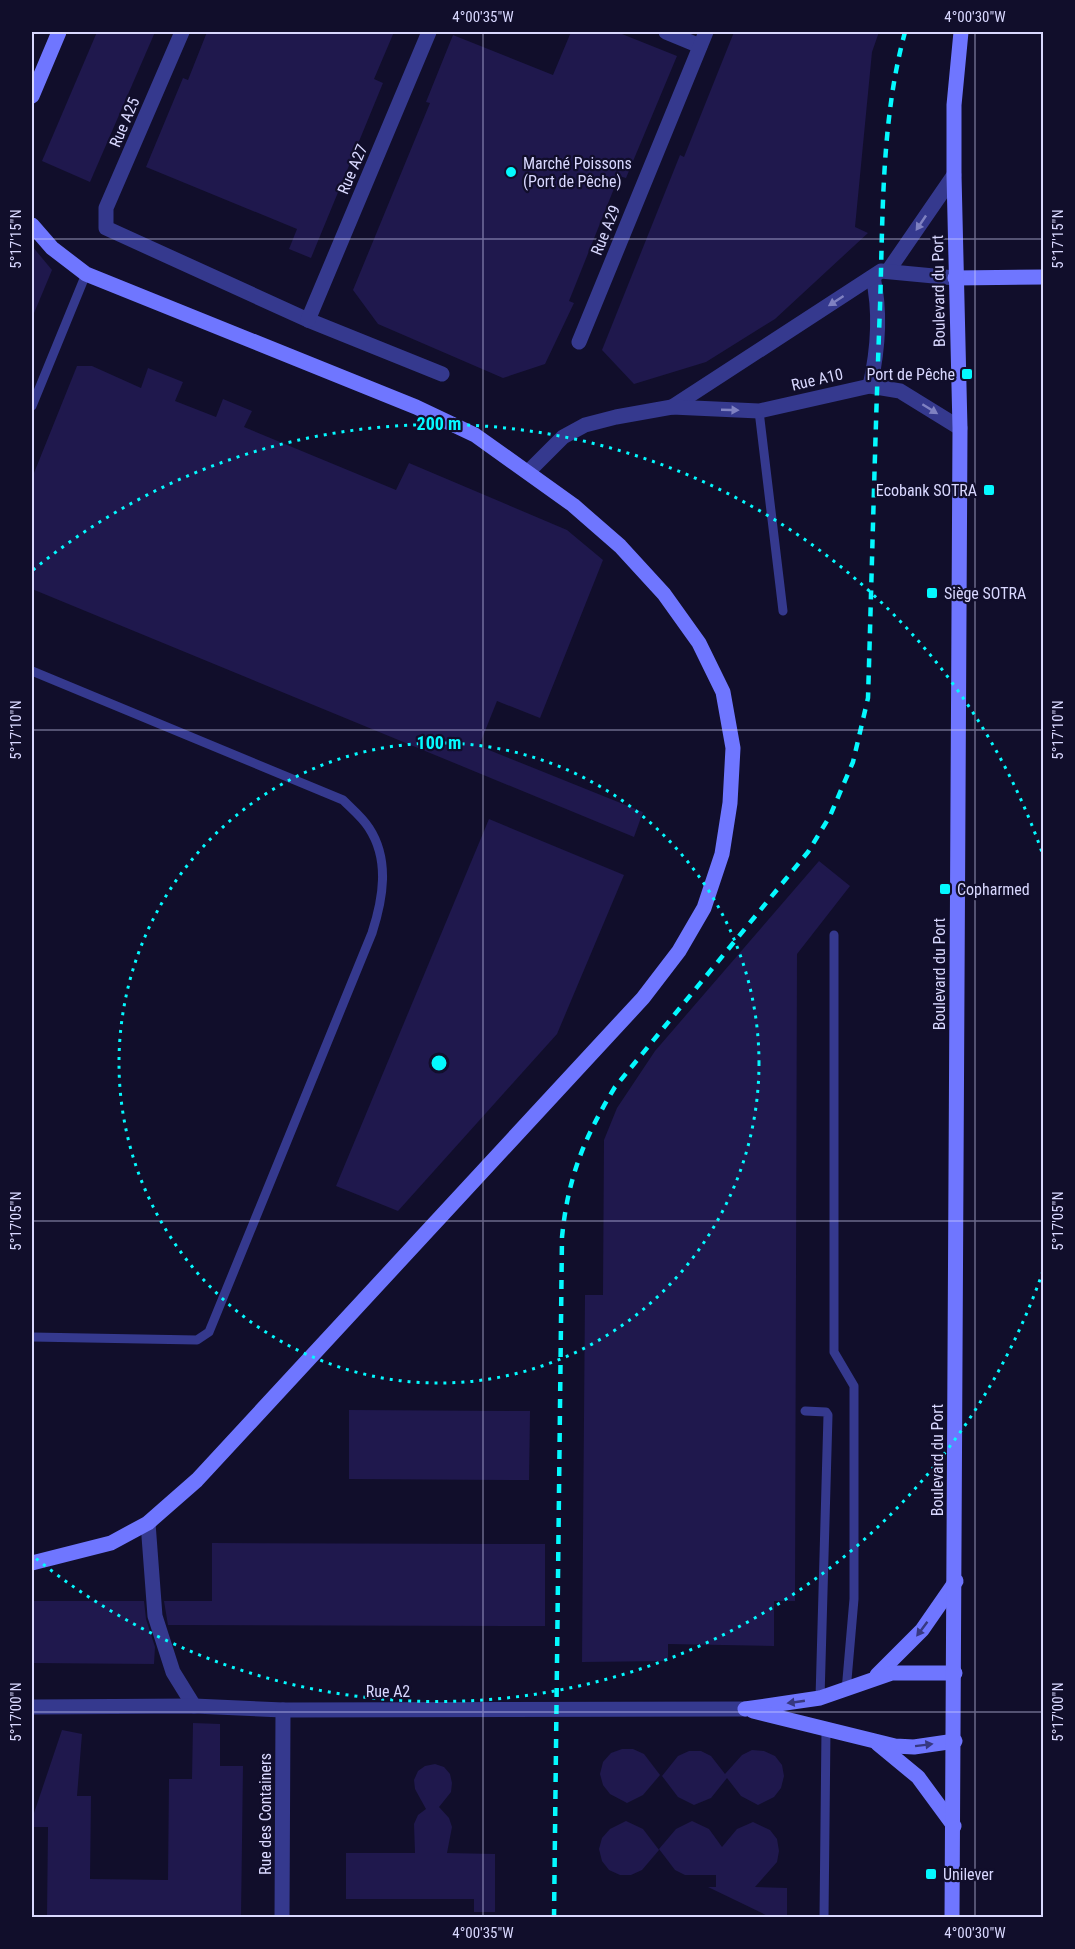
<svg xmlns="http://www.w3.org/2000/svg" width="1075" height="1949" font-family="'Roboto Condensed',sans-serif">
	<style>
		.building { fill: #1f184d }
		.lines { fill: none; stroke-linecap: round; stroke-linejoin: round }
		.lane { stroke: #35398e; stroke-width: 9 }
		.street { stroke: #35398e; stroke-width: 15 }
		.secondary { stroke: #6f76ff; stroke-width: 15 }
		.rail { stroke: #04f9ff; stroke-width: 4.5; stroke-dasharray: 9 8; stroke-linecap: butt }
		.oneway { fill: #7f81c1 }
		.oneway2 { fill: #373880 }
		.ticks { fill: none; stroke: #d9d8ff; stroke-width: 1.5; stroke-opacity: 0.45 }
		.ring { fill: none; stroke: #04f9ff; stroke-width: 3; stroke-dasharray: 3 6 }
		.poi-dot { fill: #04f9ff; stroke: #110e2b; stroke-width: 2 }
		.labels { text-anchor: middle; stroke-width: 4.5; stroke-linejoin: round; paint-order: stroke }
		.street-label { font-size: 16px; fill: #d9d8ff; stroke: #110e2b }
		.poi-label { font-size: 16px; fill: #d9d8ff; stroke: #110e2b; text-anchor: start }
		.centre { fill: #04f9ff; stroke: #110e2b; stroke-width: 3 }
		.ring-label { font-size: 18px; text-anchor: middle; font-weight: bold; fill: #04f9ff; stroke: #110e2b; stroke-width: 4.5; stroke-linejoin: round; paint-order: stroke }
		.neatline { fill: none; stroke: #d9d8ff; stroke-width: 2 }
		.ticks-label { font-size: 15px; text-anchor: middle; fill: #d9d8ff }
	</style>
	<rect width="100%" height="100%" fill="#110e2b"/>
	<g class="building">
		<polygon points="97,32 155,32 90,182 42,161"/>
		<polygon points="207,32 394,32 374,79 383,83 311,258 289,249 297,229 146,167 183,78 188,80"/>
		<polygon points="571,32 617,32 677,56 626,178 619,176 569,301 574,303 545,364 503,378 378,324 353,290 430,103 426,102 453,35 553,75"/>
		<polygon points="734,32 879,32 872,52 855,227 868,233 775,319 706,362 634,384 602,350 680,155 684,157"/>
		<polygon points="32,246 52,270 32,318"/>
		<polygon points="77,366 92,366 141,388 148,368 183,382 175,401 216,417 223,399 252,411 244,427 396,490 409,463 567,530 603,560 540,718 497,701 479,746 643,812 634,837 32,589 32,478"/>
		<polygon points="489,819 624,875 557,1034 398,1211 336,1186"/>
		<polygon points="819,861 850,886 797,954 795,1601 774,1601 774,1646 668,1644 668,1661 582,1662 585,1295 603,1295 604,1140 617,1108 655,1051"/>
		<polygon points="349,1410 530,1411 529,1480 349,1479"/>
		<polygon points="212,1543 545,1544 545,1626 168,1625 164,1601 212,1601"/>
		<polygon points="32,1601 144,1601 146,1619 155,1647 154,1664 32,1663"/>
		<polygon points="193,1723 220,1724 220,1766 243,1766 241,1917 47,1917 48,1827 32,1827 32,1819 62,1730 82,1734 77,1796 91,1796 90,1879 168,1880 169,1779 192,1779"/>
		<polygon points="622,1749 633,1749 644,1754 660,1775 643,1795 627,1803 610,1794 603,1785 600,1774 603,1762 611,1753"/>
		<polygon points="752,1750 764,1751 775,1756 782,1765 784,1776 781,1788 774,1797 758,1805 741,1796 727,1778 711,1798 694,1805 678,1797 662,1776 678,1756 689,1751 701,1751 711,1756 725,1774 742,1755"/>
		<polygon points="435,1764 444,1767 450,1774 452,1783 451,1792 439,1807 449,1818 452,1827 447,1853 495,1854 495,1912 474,1912 474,1899 346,1899 346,1853 415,1853 414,1824 418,1815 426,1809 415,1789 414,1780 418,1771 425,1766"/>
		<polygon points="626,1821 643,1829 659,1850 642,1870 631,1875 620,1875 609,1870 602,1861 599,1849 602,1838 610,1829"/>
		<polygon points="692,1821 709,1829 722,1847 737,1829 753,1822 770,1830 777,1839 779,1851 777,1862 755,1887 787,1888 787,1917 770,1917 708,1887 716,1887 716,1875 685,1875 675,1870 659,1849 676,1829"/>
	</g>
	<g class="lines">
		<g class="lane">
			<polyline points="32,406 86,274"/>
			<polyline points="759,411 783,611"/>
			<path d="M32,671l311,129c9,9 20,18 26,28 21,32 14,71 3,105l-163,399 -12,8 -165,-3"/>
			<polyline points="834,935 834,1352 854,1386 854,1599 846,1691"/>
			<polyline points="805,1411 826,1412 828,1415 820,1698"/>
			<polyline points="824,1918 826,1729"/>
		</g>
		<g class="street">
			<polyline points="182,32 106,208 106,228 308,320 442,374"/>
			<polyline points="666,32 700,46"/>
			<polyline points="888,271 954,175"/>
			<polyline points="308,320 429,32"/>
			<polyline points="579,342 706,32"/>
			<path d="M870,386c8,-36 11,-73 3,-109"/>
			<polyline points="672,407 881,271 955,278"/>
			<polyline points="529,471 563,437 585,425 616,417 672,407 759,411 870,386 900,391 960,428"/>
			<polyline points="148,1523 155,1616 173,1672 194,1706"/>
			<polyline points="32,1707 194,1706 283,1710 745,1709"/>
			<polyline points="282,1918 283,1710"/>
		</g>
		<g class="secondary">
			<polyline points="32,96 59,32"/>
			<polyline points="32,225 52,248 86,274 416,407 475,435 573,505 620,546 664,594 699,643 723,692 733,748 730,803 722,854 704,908 679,951 643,998 197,1480 148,1523 111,1543 32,1563"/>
			<polyline points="955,278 1044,277"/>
			<polyline points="877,1675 922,1630 956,1581"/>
			<polyline points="745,1709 820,1698 892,1673 955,1673"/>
			<polyline points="753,1711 895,1746 914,1747 955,1741"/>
			<polyline points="878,1744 918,1777 954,1826"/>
			<polyline points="952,1918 960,428 954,175 954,105 961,32"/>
		</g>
		<path class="rail" d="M554,1918l8,-681c6,-60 22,-99 53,-150l193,-235 22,-36 23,-54 15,-64c4,-131 7,-261 12,-391 3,-91 1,-187 25,-275"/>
	</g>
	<defs><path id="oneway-solid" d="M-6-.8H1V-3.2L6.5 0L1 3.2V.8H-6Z" transform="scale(1.5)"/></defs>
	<g class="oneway">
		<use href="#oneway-solid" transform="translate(921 223) rotate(124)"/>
		<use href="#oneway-solid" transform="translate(836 301) rotate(147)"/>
		<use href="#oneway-solid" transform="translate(930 409) rotate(32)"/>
		<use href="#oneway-solid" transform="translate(730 410) rotate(2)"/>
	</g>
	<g class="oneway2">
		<use href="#oneway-solid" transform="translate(922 1629) rotate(127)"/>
		<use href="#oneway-solid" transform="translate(796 1702) rotate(172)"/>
		<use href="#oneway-solid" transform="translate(924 1745) rotate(-7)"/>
	</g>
	<path class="ticks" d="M483,32v1886M975,32v1886M32,239h1012M32,730h1012M32,1221h1012M32,1712h1012"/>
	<g class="ring">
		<circle cx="439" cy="1063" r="320"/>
		<path d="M1043 1271A639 639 0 0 1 33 1556M33 570A639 639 0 0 1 1043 855"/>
	</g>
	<g class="poi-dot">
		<circle cx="511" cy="172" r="6"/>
		<rect x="961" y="368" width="12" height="12" rx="3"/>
		<rect x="983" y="484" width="12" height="12" rx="3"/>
		<rect x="926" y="587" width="12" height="12" rx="3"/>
		<rect x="939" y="883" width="12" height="12" rx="3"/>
		<rect x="925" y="1868" width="12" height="12" rx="3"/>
	</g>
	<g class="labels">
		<g class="street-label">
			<text transform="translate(124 122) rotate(-67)" y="6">Rue A25</text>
			<text transform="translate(352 169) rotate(-67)" y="6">Rue A27</text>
			<text transform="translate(605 230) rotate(-68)" y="6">Rue A29</text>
			<text transform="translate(938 291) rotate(-91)" y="6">Boulevard du Port</text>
			<text transform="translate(817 379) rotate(-13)" y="6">Rue A10</text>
			<text transform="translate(939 974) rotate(-90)" y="6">Boulevard du Port</text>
			<text transform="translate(937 1460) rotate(-90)" y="6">Boulevard du Port</text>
			<text x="388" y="1697">Rue A2</text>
			<text transform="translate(265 1814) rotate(-90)" y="6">Rue des Containers</text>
		</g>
		<g class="poi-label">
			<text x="523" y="169">Marché Poissons<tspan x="523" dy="18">(Port de Pêche)</tspan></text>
			<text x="955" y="380" text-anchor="end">Port de Pêche</text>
			<text x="977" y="496" text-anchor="end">Ecobank SOTRA</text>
			<text x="944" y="599">Siège SOTRA</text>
			<text x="957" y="895">Copharmed</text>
			<text x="943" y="1880">Unilever</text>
		</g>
	</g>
	<circle cx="439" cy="1063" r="9" class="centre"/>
	<g class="ring-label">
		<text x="439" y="430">200 m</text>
		<text x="439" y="749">100 m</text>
	</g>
	<rect width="1075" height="1949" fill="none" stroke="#110e2b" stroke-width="66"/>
	<rect x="33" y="33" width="1009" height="1883" class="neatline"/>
	<g class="ticks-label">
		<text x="483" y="22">4°00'35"W</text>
		<text x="975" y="22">4°00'30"W</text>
		<text transform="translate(16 239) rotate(-90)" y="5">5°17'15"N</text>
		<text transform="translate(1058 239) rotate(-90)" y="5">5°17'15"N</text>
		<text transform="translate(16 730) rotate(-90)" y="5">5°17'10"N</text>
		<text transform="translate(1058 730) rotate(-90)" y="5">5°17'10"N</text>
		<text transform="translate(16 1221) rotate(-90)" y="5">5°17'05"N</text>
		<text transform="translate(1058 1221) rotate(-90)" y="5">5°17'05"N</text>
		<text transform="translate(16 1712) rotate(-90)" y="5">5°17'00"N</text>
		<text transform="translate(1058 1712) rotate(-90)" y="5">5°17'00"N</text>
		<text x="483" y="1938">4°00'35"W</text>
		<text x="975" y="1938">4°00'30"W</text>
	</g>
</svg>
